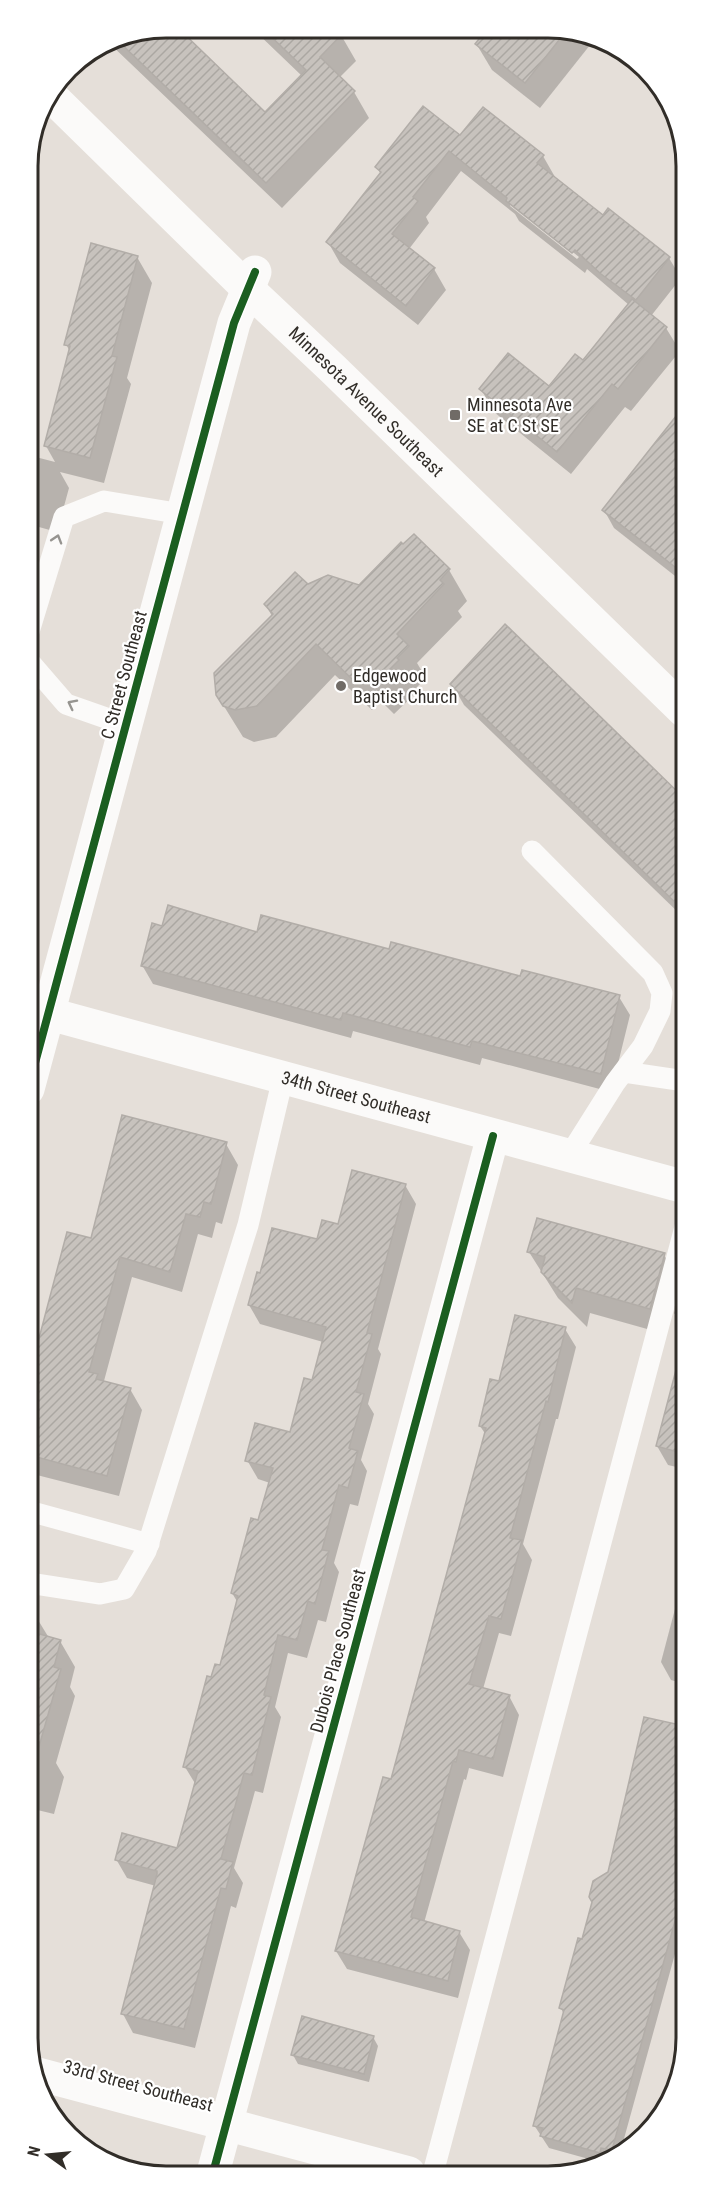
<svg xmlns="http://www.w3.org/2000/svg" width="713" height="2203" font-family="'Roboto Condensed',sans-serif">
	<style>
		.shadow { fill: #0003; fill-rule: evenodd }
		.building { fill: url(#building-hatch); stroke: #b2ada8; stroke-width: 1.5 }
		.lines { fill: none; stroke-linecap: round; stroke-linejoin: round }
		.lane { stroke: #fbfaf9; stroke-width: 21 }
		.street { stroke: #fbfaf9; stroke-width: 33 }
		.secondary { stroke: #fbfaf9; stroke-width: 33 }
		.cycleway-casing { stroke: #fff; stroke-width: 11 }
		.cycleway { stroke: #1b5e20; stroke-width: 8 }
		.oneway { stroke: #969490 }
		.poi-dot { fill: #706b66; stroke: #fff; stroke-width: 2 }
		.labels { text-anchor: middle; stroke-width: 4.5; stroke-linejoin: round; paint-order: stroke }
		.street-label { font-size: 18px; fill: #312d28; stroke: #fff }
		.poi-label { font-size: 18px; fill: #312d28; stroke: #fff; text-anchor: start }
		.rim { fill: none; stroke: #312d28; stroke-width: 3 }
	</style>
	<defs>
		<pattern id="building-hatch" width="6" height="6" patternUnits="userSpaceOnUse" patternTransform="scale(1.5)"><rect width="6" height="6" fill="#c7c2bd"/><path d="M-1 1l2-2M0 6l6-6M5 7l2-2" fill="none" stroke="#aba7a2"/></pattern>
	</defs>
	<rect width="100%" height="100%" fill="#e5dfd9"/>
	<g class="shadow">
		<polygon points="165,27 265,114 302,76 252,28 333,28 341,35 356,61 339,78 354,92 369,118 282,208 107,41 113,37"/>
		<polygon points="489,29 575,30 594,40 540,108 492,70 477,45"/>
		<path d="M460,137l83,19 12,21 48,40 66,41 12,20 -30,38 15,12 14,23 -49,60 -6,-4 -54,67 -77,-62 -13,-23 68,-1 34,-26 46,-57 -42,-36 -2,4 -66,-52 -4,-7 -54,-43 -35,46 3,6 -20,26 25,20 12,21 -28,35 -78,-62 -12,-21 53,-67 -4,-8zM510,202l69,55 -2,2 -67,-53z"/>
		<polygon points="137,257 152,283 127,378 131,384 104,483 60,472 69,488 57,532 28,524 28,455 55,462 46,446 70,352 66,344"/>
		<polygon points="684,418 684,583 614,528 604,510"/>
		<polygon points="449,570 467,601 458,611 462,617 417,663 426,678 414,690 416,693 394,714 381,701 372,710 335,675 276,737 254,742 243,737 217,695 272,616 265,604 307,586 359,587"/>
		<polygon points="505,626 684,800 684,918 464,705 452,684"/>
		<polygon points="28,723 38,741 28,779"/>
		<polygon points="163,928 258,934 390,951 619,997 630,1015 611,1092 482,1058 480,1065 353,1031 351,1038 153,984 142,965"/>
		<polygon points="226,1144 238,1165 222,1224 216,1222 212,1238 198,1234 182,1292 132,1277 104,1381 130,1389 142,1410 119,1496 29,1473 29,1379 34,1362 92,1240"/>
		<polygon points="405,1185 416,1204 378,1349 381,1354 368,1404 374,1414 361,1460 367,1471 358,1506 350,1504 334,1563 339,1572 326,1622 318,1620 307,1658 288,1653 275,1707 281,1717 263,1793 255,1791 234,1868 243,1883 236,1908 231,1906 195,2048 133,2033 123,2014 156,1886 127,1878 116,1859 178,1849 196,1785 185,1767 212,1679 221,1667 238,1603 232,1593 260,1522 270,1483 258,1479 247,1460 291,1434 313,1382 323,1342 260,1324 249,1305 261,1274"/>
		<polygon points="529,1252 664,1255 679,1281 665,1334 590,1313 587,1327 558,1298"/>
		<polygon points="685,1283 685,1327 677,1313"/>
		<polygon points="565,1329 576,1347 558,1419 556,1419 523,1544 532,1560 511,1636 499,1633 483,1689 509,1696 519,1715 503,1777 469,1768 466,1780 464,1779 424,1923 459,1932 470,1950 458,1998 347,1969 336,1951 392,1781 486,1435 480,1426 500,1383"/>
		<polygon points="685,1424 685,1469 668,1465 657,1446"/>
		<polygon points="685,1571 685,1684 671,1680 661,1662"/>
		<polygon points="29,1614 35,1615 49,1638 60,1641 75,1667 70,1687 75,1696 56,1763 64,1777 54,1814 29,1808"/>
		<polygon points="646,1719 685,1728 686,1914 622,2146 596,2161 549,2148 534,2125 564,2015 561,2008 583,1941 609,1873"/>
		<polygon points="373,2037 378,2046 369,2082 298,2064 293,2055"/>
	</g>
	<g class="building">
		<polygon points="165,27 177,27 265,112 306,70 262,28 348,28 320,57 355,91 266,183 114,37"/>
		<polygon points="487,29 512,29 567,30 525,83 475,44"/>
		<polygon points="423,106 460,135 483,107 544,155 537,163 603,215 608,208 670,257 636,300 601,274 575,250 572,253 506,201 507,198 449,151 413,197 418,201 392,234 435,268 406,306 326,242 381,172 375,167"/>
		<polygon points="91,243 138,256 112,356 117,357 90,458 44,446 70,346 64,345"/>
		<polygon points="632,299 667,327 618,389 612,384 557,452 479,389 508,353 549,386 575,354 583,360"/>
		<polygon points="684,406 684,574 602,510"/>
		<polygon points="414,534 450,569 440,580 444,584 397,634 409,646 397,658 399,660 376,683 362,670 353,680 316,644 257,706 235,710 223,706 216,695 214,673 273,614 264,604 295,572 308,584 328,575 359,585 401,542 403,544"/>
		<polygon points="505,624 684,798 684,911 450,684"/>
		<polygon points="168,905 257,932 261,915 389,949 391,942 520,976 522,970 620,995 601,1074 472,1041 470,1047 343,1013 341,1020 141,966 152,923 162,926"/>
		<polygon points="122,1115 227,1142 211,1204 204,1202 200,1217 186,1214 170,1272 120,1257 89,1372 98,1374 96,1379 131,1388 107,1476 29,1455 29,1360 33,1361 67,1232 91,1238"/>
		<polygon points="352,1170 406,1184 367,1333 372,1334 356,1392 364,1394 349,1448 358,1451 348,1488 339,1485 322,1550 329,1551 315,1604 308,1601 297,1640 278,1635 264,1695 271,1697 252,1775 244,1773 221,1859 233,1862 226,1889 221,1888 184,2029 121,2014 157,1874 157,1871 115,1860 122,1833 177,1848 198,1771 183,1767 207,1676 211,1677 215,1664 220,1665 238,1596 231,1593 251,1518 258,1520 273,1468 245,1461 255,1423 290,1432 304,1378 312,1380 326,1327 248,1305 257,1272 260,1273 272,1228 317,1239 322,1220 338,1224"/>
		<polygon points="537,1218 665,1253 650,1309 576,1288 572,1303 541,1272 545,1257 527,1252"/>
		<polygon points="685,1277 685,1316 675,1313"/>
		<polygon points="515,1315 566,1327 548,1402 546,1401 510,1538 522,1540 515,1567 501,1619 489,1616 469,1684 510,1695 493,1759 459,1750 456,1762 453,1761 411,1917 460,1931 448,1981 335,1951 383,1777 391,1779 486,1428 479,1426 490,1379 499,1381"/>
		<polygon points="676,1370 685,1372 685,1454 656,1446"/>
		<polygon points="29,1631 61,1640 54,1667 61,1669 38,1750 29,1749"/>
		<polygon points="644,1717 685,1726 686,1881 612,2150 601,2148 600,2153 540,2136 543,2128 533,2126 564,2010 559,2008 578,1938 582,1939 592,1902 589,1897 593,1881 608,1872"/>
		<polygon points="302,2016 374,2036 364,2074 291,2055"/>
	</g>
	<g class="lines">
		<g class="lane">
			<polyline points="28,635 64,517 104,501 182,514"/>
			<polyline points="28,660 66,704 126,725"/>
			<polyline points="532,851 653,973 662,993 660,1011 643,1046 615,1083 569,1156"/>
			<polyline points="624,1072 685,1081"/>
			<polyline points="29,1511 149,1544"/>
			<polyline points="29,1583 100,1594 124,1589 146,1551 248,1225 283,1078"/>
			<polyline points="433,2173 685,1227"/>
		</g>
		<g class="street">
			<path id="s1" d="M28,1008l657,179"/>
			<polyline points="28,1089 234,323 255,272"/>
			<polyline points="34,2073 409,2173"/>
			<polyline points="213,2173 493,1136"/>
		</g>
		<path class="secondary" id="s2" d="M49,94l199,195 85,80 351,342"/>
		<defs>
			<g id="cycleway">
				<polyline points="28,1089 234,323 255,272"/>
				<polyline points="213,2173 493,1136"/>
			</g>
		</defs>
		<use href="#cycleway" class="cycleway-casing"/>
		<use href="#cycleway" class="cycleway"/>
	</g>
	<defs><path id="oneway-chevron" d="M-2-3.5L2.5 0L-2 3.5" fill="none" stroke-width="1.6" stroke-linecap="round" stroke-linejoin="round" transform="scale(1.5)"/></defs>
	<g class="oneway">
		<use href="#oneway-chevron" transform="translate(57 539) rotate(-73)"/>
		<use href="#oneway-chevron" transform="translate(72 704) rotate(-153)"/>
	</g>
	<g class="poi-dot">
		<rect x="449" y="409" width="12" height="12" rx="3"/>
		<circle cx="341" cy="686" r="6"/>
	</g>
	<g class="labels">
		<g class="street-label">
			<text dy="6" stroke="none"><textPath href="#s2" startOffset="442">Minnesota Avenue Southeast</textPath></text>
			<text transform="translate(124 675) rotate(-75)" y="6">C Street Southeast</text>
			<text dy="6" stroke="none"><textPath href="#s1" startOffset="340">34th Street Southeast</textPath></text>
			<text transform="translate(338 1651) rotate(-75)" y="6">Dubois Place Southeast</text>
			<text transform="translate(138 2086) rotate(15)" y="6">33rd Street Southeast</text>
		</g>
		<g class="poi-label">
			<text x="467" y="411">Minnesota Ave<tspan x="467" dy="21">SE at C St SE</tspan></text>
			<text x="353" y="682">Edgewood<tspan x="353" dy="21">Baptist Church</tspan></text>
		</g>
	</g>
	<path d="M0 0H713V2203H0ZM166 38H548A128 128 0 0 1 676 166V2038A128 128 0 0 1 548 2166H166A128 128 0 0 1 38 2038V166A128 128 0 0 1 166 38Z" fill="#fff" fill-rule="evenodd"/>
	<path class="rim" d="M166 38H548A128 128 0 0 1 676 166V2038A128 128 0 0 1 548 2166H166A128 128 0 0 1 38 2038V166A128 128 0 0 1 166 38Z"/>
	<g transform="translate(48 2155) rotate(285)" stroke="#ffffff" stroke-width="4.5" paint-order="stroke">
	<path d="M0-4.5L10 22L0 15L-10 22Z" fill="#312d28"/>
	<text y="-9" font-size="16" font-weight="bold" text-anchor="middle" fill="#312d28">N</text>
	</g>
</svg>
